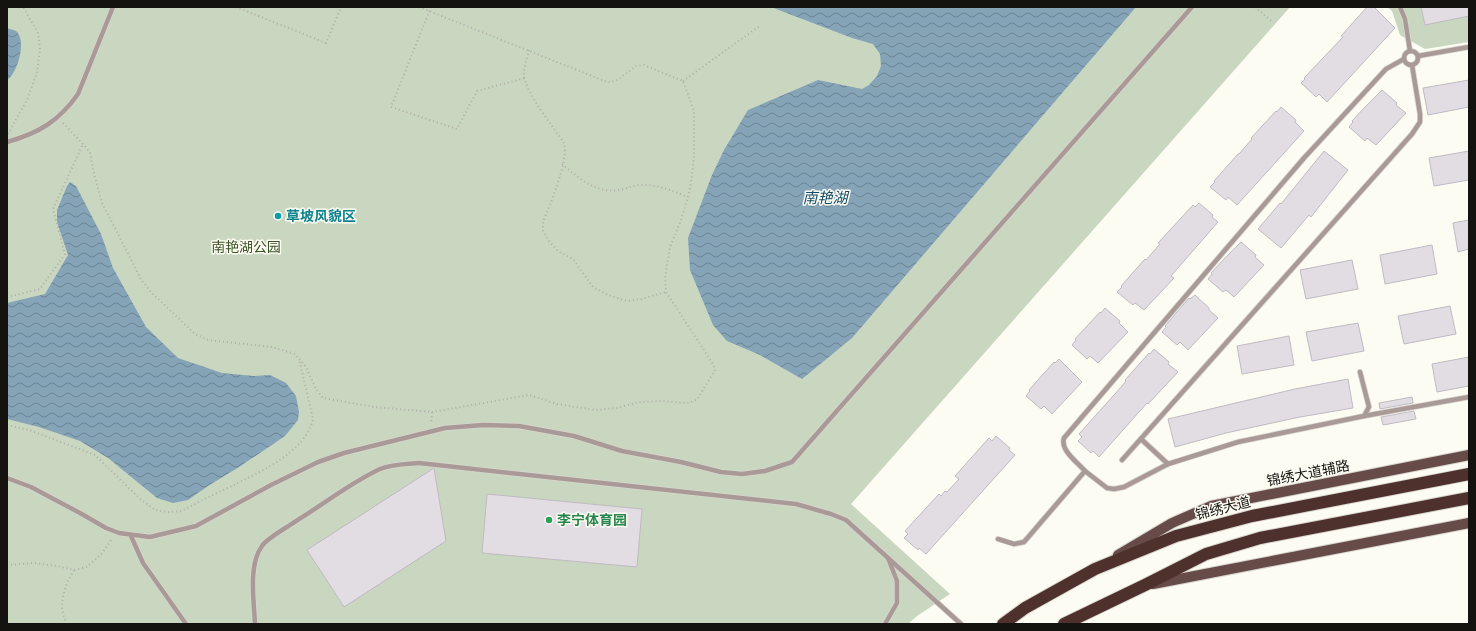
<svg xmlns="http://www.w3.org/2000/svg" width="1476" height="631" font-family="Raleway,'Noto Sans SC',sans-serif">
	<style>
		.green { fill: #c9d6c0 }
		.water { fill: url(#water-waves) }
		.building { fill: #e2dce3; stroke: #c0bac2 }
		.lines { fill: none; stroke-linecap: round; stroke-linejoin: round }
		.lane-casing { stroke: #d8d7cf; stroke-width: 6 }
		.primary-casing { stroke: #d8d7cf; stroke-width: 12 }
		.highway-casing { stroke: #d8d7cf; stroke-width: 14 }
		.path { stroke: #afaea7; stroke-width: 2; stroke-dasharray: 1 3; stroke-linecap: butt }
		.lane { stroke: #aa9a97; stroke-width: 4.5 }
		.primary { stroke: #664b48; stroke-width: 10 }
		.highway { stroke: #4e302c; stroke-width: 12 }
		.culture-dot { fill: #0f9aa8; stroke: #fdfcf3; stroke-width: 1.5 }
		.leisure-dot { fill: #2e9e5b; stroke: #fdfcf3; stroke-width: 1.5 }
		.labels { text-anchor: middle; stroke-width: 3; stroke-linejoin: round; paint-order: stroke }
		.culture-label { font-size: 14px; font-weight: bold; fill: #0d838f; stroke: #fdfcf3; text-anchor: start }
		.park-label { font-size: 14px; fill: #395225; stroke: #fdfcf3 }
		.street-label { font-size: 14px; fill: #141310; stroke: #fdfcf3 }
		.leisure-label { font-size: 14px; font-weight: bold; fill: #27864d; stroke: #fdfcf3; text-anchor: start }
		.water-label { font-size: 15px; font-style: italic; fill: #144d6a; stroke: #fdfcf3 }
	</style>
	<defs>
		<pattern id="water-waves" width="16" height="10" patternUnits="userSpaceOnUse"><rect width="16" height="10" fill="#85a4b7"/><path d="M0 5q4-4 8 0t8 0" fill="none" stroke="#6c8493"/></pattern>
	</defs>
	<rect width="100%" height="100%" fill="#fdfcf3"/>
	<g class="green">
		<polygon points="7,7 1290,7 851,504 950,594 917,616 908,624 7,624"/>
		<polygon points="1387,7 1469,7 1469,42 1425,49 1400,35 1392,11"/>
	</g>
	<g class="water">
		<polygon points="771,7 1136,7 852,338 802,379 760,355 727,341 713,325 690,270 688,238 712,175 724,150 748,110 818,80 862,89 869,85 877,76 881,66 880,54 873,44 852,38"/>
		<path d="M7,28c2,1 7,2 9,3 11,9 2,42 -9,49z"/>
		<polygon points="70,182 76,186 101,234 113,268 146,327 178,358 222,373 254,376 270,375 286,383 296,396 299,412 298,420 285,436 239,467 208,486 188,500 173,503 157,498 108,458 80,441 39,427 7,419 7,303 45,294 68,255 57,222 57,210 67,186"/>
	</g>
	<g class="building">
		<polygon points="1367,7 1374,7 1395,28 1327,102 1319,94 1316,97 1301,83 1305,79 1304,78 1343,37 1341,36"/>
		<polygon points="1421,7 1469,7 1469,16 1425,25"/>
		<polygon points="1469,80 1469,107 1428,115 1423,88"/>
		<polygon points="1382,90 1397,103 1396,105 1406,113 1376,145 1367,138 1365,141 1349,127 1353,122 1352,121 1366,106"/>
		<polygon points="1281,107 1296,120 1295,122 1304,131 1237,205 1228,197 1226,200 1210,187 1215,182 1214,181 1238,154 1239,154 1252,139 1251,138 1276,111 1277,112"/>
		<polygon points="1324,151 1348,170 1311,217 1309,215 1281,248 1258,229 1280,203 1281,204"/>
		<polygon points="1469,151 1469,180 1434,186 1429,158"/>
		<polygon points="1199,203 1213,215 1212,217 1218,222 1171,276 1174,278 1144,310 1135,303 1133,305 1117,292 1122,287 1121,286 1145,259 1146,260 1160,244 1158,243 1193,205 1195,207"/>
		<polygon points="1469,220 1469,249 1458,252 1453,223"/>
		<polygon points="1241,242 1256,255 1255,257 1264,265 1234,297 1226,290 1223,292 1208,279 1212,274 1211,273 1225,258"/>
		<polygon points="1432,245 1437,274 1385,284 1380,255"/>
		<polygon points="1352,260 1358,289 1306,299 1300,270"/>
		<polygon points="1195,295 1209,308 1209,310 1218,318 1188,350 1180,342 1177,345 1162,332 1166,327 1165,326 1189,298 1190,299"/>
		<polygon points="1450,306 1456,334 1404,344 1398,316"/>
		<polygon points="1105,308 1120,321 1119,323 1128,332 1098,363 1090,356 1087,359 1072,345 1076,340 1075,339 1100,312 1101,313"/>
		<polygon points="1358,323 1364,351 1312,361 1306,332"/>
		<polygon points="1289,336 1294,365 1242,374 1237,346"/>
		<polygon points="1154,349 1169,362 1168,364 1178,372 1148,404 1147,403 1099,457 1093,451 1091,453 1078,441 1082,437 1079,434 1122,386 1126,381 1125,380 1149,353 1150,354"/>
		<polygon points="1469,357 1469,386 1437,392 1432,364"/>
		<polygon points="1059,359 1082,382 1052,414 1044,406 1041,409 1026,396 1030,391 1029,390 1054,362 1055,363"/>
		<polygon points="1348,379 1353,408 1300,417 1226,433 1175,447 1168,419 1295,389"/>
		<polygon points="1412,397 1413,403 1380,409 1379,403"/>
		<polygon points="1414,411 1416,419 1383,425 1381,417"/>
		<polygon points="996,436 1010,448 1009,450 1015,455 926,554 919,548 918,550 904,538 908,534 905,531 939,494 941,496 945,491 947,492 959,479 955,476 989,438 992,441"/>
		<polygon points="434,468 446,541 344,607 307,550"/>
		<polygon points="487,494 642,509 637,567 482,553"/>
	</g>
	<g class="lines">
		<defs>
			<g id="lane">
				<polyline points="1400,7 1405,19 1410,51"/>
				<circle cx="1411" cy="58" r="7"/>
				<polyline points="1418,56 1469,47"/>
				<path d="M7,142c32,-9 52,-21 71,-48l35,-87"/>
				<polyline points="1364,416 1469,397"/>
				<polyline points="1141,439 1168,464"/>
				<polyline points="1122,460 1412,134 1420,122 1420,114 1412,65"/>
				<polyline points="1085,471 1107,488 1114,489 1124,487 1168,464 1238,442 1364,416 1369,407 1360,372"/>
				<polyline points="7,478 31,487 80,513 106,528 119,533 150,537 196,526 271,485 318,462 344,453 445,428 483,425 519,426 574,436 622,451 681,462 721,472 742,474 765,471 792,462 1192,7"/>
				<polyline points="131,536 143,563 186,624"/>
				<path d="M998,539l16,5 10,-2 61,-71c-8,-9 -25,-21 -21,-33l240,-280 82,-89 18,-10"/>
				<path d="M255,624c-1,-23 -7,-59 7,-78 5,-8 26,-19 34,-25 28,-17 54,-38 84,-52 12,-5 26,-5 39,-6l377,41 35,10 15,6 115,104"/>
				<polyline points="885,624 897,603 897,581 888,558"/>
			</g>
			<g id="primary">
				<polyline points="1118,555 1172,523 1211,506 1469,455"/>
				<polyline points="1153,584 1469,523"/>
			</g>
			<g id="highway">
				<polyline points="1003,624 1025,608 1095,569 1176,536 1252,516 1469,474"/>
				<polyline points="1064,624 1145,585 1206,554 1260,538 1469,498"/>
			</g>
		</defs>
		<use href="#lane" class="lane-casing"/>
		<use href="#primary" class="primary-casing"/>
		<use href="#highway" class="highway-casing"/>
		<g class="path">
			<polyline points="236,7 326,43 341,7"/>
			<polyline points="419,7 607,82 612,82 619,79 636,66 644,65 683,81 694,111 694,156 691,183 688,197 681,220 670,247 665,278 666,292 713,364 715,370 697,400 687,403 662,401 639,402 617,408 595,410 557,404 529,395 432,412"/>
			<polyline points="431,7 391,107 457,129 477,91 525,78"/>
			<polyline points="1255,7 1273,22"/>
			<path d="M529,50c-2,8 -5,16 -5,25 1,17 30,53 40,68 5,18 -14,61 -21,79v9l5,9 10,11 15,8 20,28 15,8 19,6 15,-2 24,-7"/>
			<polyline points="683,81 761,25"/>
			<polyline points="63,123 83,144 90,153 94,174 102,203 142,281 153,294 195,334 208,340 272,347 295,354 306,367 316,389 323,398 375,407 432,412 431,424"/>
			<polyline points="8,134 27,100 37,73 40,49 38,33 23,7"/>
			<path d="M562,164c17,14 34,30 57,26 8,-1 16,-6 24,-5 16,0 30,6 45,12"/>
			<polyline points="7,297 40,289 65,254 53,209 83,144"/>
			<path d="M7,425l22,5 66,25 44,43 16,12 14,2 13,-1c16,-9 33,-17 50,-25 27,-14 73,-33 81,-67l-14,-60"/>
			<polyline points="7,565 33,563 57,566 74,570 86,567 97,558 103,552 112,539"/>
			<path d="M67,624c-10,-18 -3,-37 7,-54"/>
		</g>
		<use href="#lane" class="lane"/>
		<use href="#primary" class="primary"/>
		<use href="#highway" class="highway"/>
	</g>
	<circle class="culture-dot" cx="278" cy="216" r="4"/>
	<circle class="leisure-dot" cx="549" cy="520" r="4"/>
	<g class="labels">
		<g class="culture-label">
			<text x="286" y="221">草坡风貌区</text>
		</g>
		<g class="park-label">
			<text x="246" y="252">南艳湖公园</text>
		</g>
		<g class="street-label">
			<text transform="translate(1308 473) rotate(-11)" y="5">锦绣大道辅路</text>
			<text transform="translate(1223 508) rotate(-14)" y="5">锦绣大道</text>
		</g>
		<g class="leisure-label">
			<text x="557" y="525">李宁体育园</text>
		</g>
		<g class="water-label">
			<text x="825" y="203">南艳湖</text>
		</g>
	</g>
	<rect width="1476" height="631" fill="none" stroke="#141310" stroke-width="16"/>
</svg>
